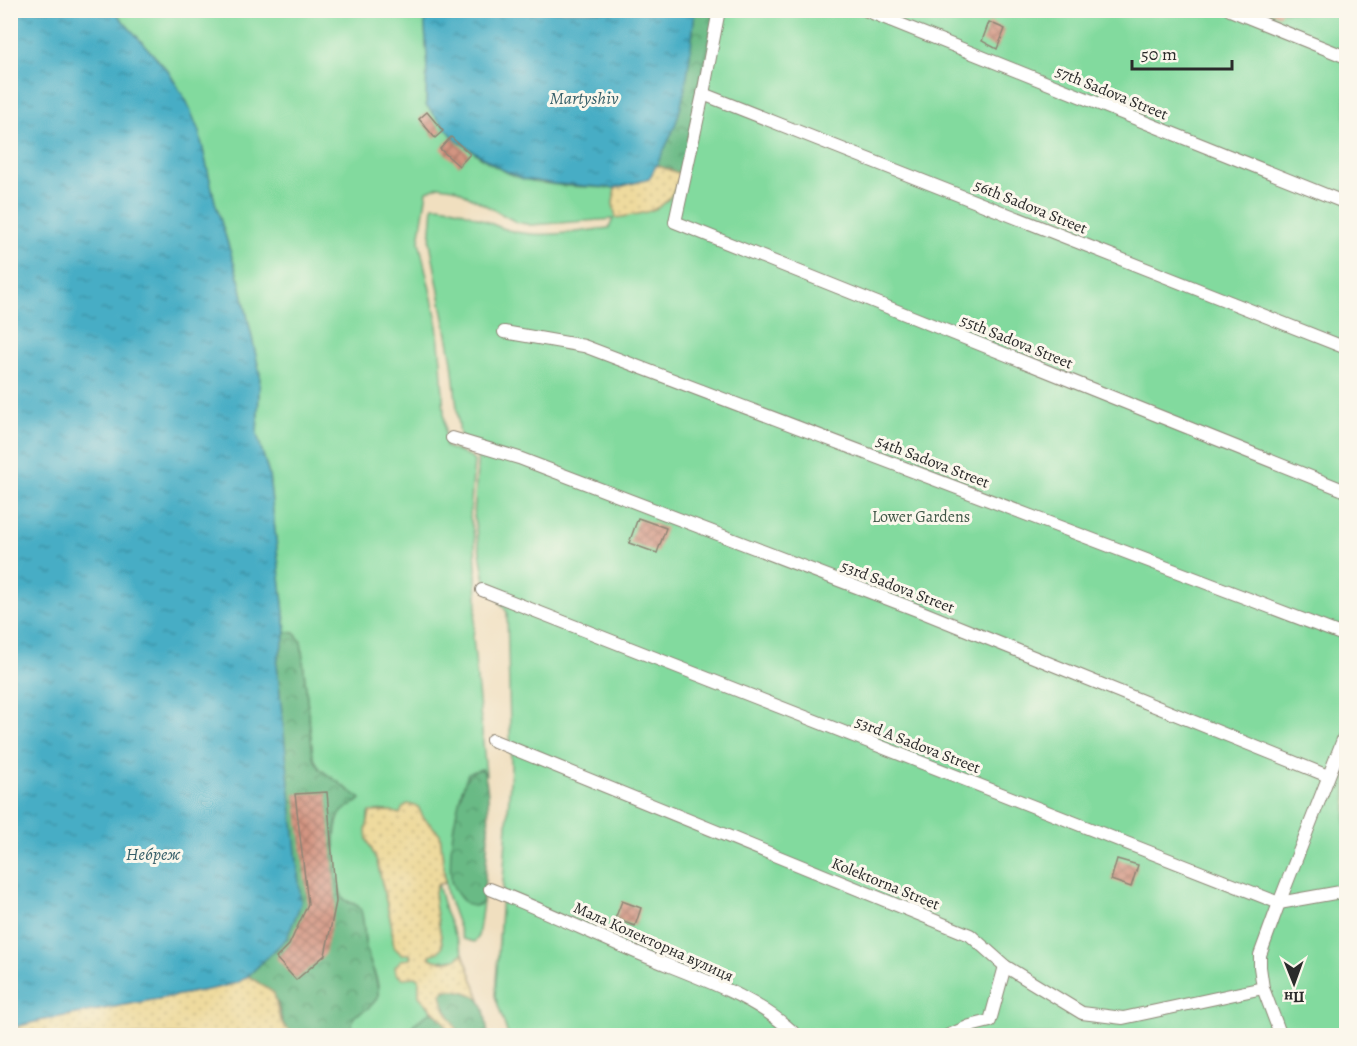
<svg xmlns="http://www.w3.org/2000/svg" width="1357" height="1046" font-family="Alegreya,serif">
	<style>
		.green { fill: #82da9e; stroke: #568264; stroke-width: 1.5 }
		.forest { fill: url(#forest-crowns); stroke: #4a7258; stroke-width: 1.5 }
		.sand { fill: url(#sand-dots); stroke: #8c8264; stroke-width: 1.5 }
		.water { fill: url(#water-ripples); stroke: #386c78; stroke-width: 1.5 }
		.building { fill: url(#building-cross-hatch) }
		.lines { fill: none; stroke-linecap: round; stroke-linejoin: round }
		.street-casing { stroke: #8e8575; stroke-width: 14 }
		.street { stroke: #fff; stroke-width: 12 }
		.labels { text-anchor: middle; stroke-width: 6; stroke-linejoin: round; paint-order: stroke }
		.street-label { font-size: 16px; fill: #2b2b2b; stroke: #fbf7ec }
		.park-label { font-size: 16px; fill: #415748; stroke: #fbf7ec }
		.water-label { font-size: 18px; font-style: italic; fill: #365f69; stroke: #fbf7ec }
	</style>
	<defs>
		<pattern id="forest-crowns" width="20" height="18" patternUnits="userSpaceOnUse" patternTransform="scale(1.5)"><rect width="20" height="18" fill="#69ba85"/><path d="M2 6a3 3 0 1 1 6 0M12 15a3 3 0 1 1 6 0" fill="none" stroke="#57976d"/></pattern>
		<pattern id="sand-dots" width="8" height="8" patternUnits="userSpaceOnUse" patternTransform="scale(1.5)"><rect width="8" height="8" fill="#eeda9e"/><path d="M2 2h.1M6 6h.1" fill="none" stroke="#cb8" stroke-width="1.8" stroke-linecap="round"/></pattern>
		<pattern id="water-ripples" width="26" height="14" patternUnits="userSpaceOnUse" patternTransform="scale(1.5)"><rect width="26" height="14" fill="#46adc5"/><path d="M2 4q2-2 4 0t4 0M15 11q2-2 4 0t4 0" fill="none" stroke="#3b8da0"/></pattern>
		<pattern id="building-cross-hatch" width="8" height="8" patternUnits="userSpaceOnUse" patternTransform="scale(1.5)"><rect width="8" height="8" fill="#d39582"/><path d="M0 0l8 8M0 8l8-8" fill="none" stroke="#ab7a6b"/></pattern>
	</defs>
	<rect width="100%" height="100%" fill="#fbf7ec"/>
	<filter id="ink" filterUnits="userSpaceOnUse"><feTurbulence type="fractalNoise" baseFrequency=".0167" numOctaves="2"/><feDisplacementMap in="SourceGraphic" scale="12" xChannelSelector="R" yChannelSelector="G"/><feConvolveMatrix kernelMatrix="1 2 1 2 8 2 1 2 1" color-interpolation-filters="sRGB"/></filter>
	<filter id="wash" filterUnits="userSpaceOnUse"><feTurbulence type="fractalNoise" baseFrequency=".008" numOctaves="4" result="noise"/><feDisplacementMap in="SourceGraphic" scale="24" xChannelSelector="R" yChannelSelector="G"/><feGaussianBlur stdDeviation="1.35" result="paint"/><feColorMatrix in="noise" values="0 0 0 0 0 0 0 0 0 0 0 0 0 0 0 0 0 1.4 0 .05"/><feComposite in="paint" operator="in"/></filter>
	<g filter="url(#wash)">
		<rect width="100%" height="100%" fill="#f0dfbf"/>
		<g class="green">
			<path d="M114,11h310l3,46 -1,48c26,29 58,63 98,74 28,8 62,8 91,9l-2,16 3,10c11,-12 25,-24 34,-38 31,-50 38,-108 45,-165h651v1024h-838l-13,-39 16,-229 -4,-155 -22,-31 -11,-63 4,-67 -18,-15 -8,-74 -22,-120 3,-36c32,0 50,18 79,25 31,8 65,0 97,-3l4,-9 -82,6 -15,-3 -62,-34 -15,-2 -12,5 -8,50 17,75 5,46 5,85 23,9 5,5 -4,56 5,23 2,61 -4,36 13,137 -4,-5 -20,20 -9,46 -2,47 27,23 5,-3 -5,36 -4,4 -11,-3 -16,-45 -7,-60 -17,-17 -5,-10 -18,7c-12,-2 -21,-7 -32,0l-1,25 10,22 14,61 3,25 16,7 3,23 6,1v18l13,15 -18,13 -2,6 2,5h-71l4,-1c2,-7 4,-15 9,-20 8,-7 21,-8 22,-21 2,-15 -9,-29 -12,-44 -2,-12 -1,-29 -6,-40 -4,-8 -14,-5 -18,-13 -8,-15 -11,-71 0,-84 4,-6 13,-7 19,-13l-41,-30 -7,-12 -12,-116 -7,-8 -8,-1 -17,-157 -12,-41 3,-60 -20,-91 -25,-81 -16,-70 -12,-30 -19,-31z"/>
			<path d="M438,884l7,27 18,42 -7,6 -19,2 -7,-3v-3l12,-8c0,-18 -13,-48 -4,-63z"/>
		</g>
		<g class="forest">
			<path d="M695,11h21l-35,163 -25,-9c28,-52 32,-97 39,-154z"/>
			<path d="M286,632l8,1 7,8 12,116 7,12 41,30c-9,8 -20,9 -24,21 -5,14 -2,66 6,78 5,7 15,4 18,13 4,12 2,28 6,41 4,16 12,28 11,45 -3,4 -7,9 -11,12 -10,7 -15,3 -15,19l-9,8c-9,-1 -41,2 -47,-1 -18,-7 -13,-23 -20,-35 -7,-12 -17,-16 -28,-24l39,-38v-165l-10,-110z"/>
			<path d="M482,769c13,22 3,104 1,133 -5,4 -11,6 -17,1 -6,-4 -14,-16 -15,-23 -3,-34 5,-75 17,-107z"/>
			<path d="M450,989c36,6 33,13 38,46h-28l-2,-1 -17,-34v-6l3,-4z"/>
			<polygon points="432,1011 443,1021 450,1035 414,1035 412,1030 414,1024"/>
		</g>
		<g class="sand">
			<path d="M656,165l25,9c-11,37 -30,38 -65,44l-3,-14 2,-16 34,-9z"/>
			<path d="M408,804l10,3 5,10 17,17 5,49 -7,1c-9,14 4,45 4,63l-4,5 -8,3v3c9,5 26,5 33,-5l17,46c-10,-7 -24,-11 -36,-9l-3,4 3,14 16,27h-10l-7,-14 -24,-25v-18c-9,-4 -15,5 -23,-5l-1,-6 6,-7 9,-1 1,-2 -1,-3h-9l-7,-7 -3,-25 -14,-61 -10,-22 -1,-9 4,-18 20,-1 10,3 3,-7z"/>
			<polygon points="248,976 274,993 279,1016 284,1026 296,1035 11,1036 11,1028 43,1020 212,989 237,983"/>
		</g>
		<g class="water">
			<polygon points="11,10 114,11 168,71 187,102 199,132 215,202 240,283 260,374 257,434 269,475 286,632 277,663 301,903 287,938 248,976 237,983 212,989 43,1020 11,1028"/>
			<path d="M424,11h271c-4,36 -7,74 -18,109 -7,21 -18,40 -28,59l-34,9 -60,-4 -32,-5 -24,-11 -43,-28 -30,-35 1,-48z"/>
		</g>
		<g id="blocks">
			<g class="building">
				<polygon points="1268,10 1282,10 1279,16"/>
				<polygon points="989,22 1005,29 997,49 982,41"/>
				<polygon points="427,112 443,131 435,138 419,119"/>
				<polygon points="451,137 470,154 459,166 440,149"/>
				<polygon points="638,518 666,528 657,553 629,543"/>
				<polygon points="327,792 336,902 325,955 296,980 276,958 289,945 308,904 295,794"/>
				<polygon points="1117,859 1138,865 1131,887 1111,880"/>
				<polygon points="622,901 641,908 635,926 615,919"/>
			</g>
		</g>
	</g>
	<g filter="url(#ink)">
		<use href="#blocks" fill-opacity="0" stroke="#8e8575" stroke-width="1.5"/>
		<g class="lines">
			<defs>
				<g id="street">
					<polyline points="719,10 703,94 675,222 1346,491"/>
					<polyline points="865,10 1346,203"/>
					<polyline points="1230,10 1346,57"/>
					<polyline points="703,94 1346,348"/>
					<polyline points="504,332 584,346 1346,636"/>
					<polyline points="452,438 519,458 922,612 1328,776"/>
					<polyline points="482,590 1279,903 1346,891"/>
					<polyline points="492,740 970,935 1005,966 1082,1013 1123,1018 1263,988"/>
					<path d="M490,889c51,20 99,43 148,64 54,23 117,41 159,83"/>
					<polyline points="947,1036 970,1026 990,1021 1005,966"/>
					<polyline points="1281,1036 1263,988 1260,967 1260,955 1279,903 1346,732"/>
				</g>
			</defs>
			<use href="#street" class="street-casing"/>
			<use href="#street" class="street"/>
		</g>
	</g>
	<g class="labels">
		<g class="street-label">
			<text transform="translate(1112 92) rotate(22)" y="6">57th Sadova Street</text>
			<text transform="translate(1031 206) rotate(22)" y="6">56th Sadova Street</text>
			<text transform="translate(1017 341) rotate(22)" y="6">55th Sadova Street</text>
			<text transform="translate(933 461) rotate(21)" y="6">54th Sadova Street</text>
			<text transform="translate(898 586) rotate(21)" y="6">53rd Sadova Street</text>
			<text transform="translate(918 744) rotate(21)" y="6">53rd A Sadova Street</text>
			<text transform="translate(886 883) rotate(22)" y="6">Kolektorna Street</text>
			<text transform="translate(654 941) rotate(24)" y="6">Мала Колекторна вулиця</text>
		</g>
		<g class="park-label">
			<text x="921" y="522">Lower Gardens</text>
		</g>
		<g class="water-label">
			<text x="584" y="104">Martyshiv</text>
			<text x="153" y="860">Небреж</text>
		</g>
	</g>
	<rect width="1357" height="1046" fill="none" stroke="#fbf7ec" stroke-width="36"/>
	<g transform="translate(1294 983) rotate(179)" stroke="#fbf7ec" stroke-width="4.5" paint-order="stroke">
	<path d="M0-4.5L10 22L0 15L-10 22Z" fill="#2b2b2b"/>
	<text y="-9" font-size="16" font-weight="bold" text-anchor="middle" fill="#2b2b2b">Пн</text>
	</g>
	<path d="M1132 60v9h100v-9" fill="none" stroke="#2b2b2b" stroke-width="3"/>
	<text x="1141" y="60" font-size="18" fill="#2b2b2b" stroke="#fbf7ec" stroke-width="4.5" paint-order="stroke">50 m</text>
</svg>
